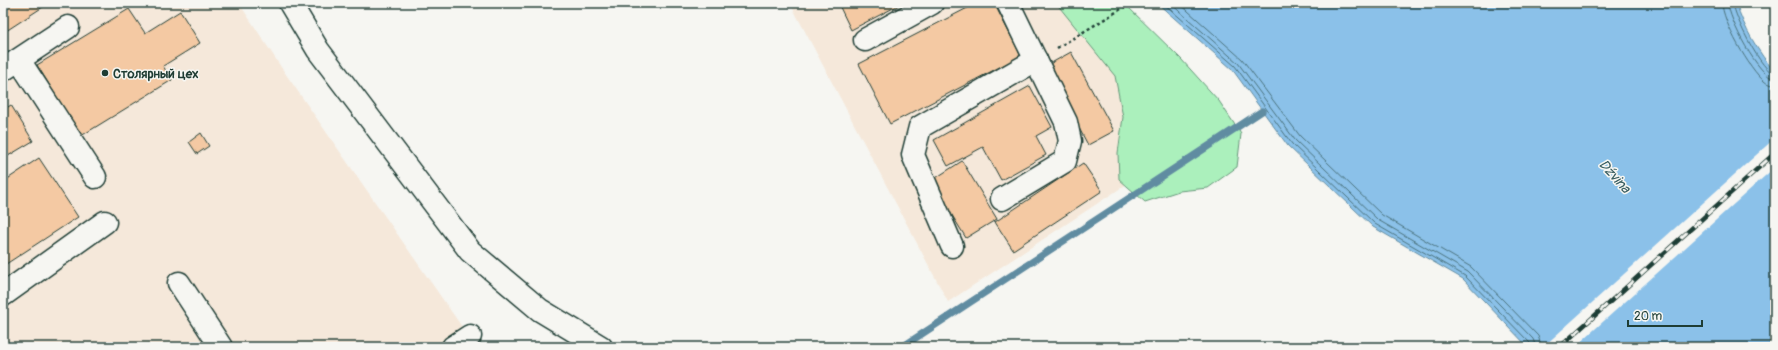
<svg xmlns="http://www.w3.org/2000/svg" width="1778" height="350" font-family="Pangolin,sans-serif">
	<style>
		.built { fill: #f5e8da }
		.green { fill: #abf0bc; stroke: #659678 }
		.water { fill: #8bc1e9; stroke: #608ca1 }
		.pier { fill: #f6f6f2 }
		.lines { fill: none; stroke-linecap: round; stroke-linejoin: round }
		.shore { stroke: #4a727c; stroke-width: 1 }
		.stream { stroke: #608ca1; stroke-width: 7 }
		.building { fill: #f4c9a3; stroke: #1f3d34 }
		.minor-casing { stroke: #1f3d34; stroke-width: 25 }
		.path { stroke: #1f3d34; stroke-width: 2.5; stroke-dasharray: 3 3; stroke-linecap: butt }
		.minor { stroke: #f6f6f2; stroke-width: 22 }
		.rail-casing { stroke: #1f3d34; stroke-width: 4.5 }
		.rail { stroke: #f6f6f2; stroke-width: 3; stroke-dasharray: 9; stroke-linecap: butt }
		.poi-dot { fill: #1f3d34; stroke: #f6f6f2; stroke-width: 1.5 }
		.labels { text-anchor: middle; stroke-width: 3; stroke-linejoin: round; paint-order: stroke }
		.poi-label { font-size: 13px; font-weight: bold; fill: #1f3d34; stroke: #f6f6f2; text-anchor: start }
		.water-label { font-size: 14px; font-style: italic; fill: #3a5e61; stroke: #f6f6f2 }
	</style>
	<rect width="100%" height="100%" fill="#f6f6f2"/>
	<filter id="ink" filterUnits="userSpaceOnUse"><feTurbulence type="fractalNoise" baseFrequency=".025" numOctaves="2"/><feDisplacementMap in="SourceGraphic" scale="8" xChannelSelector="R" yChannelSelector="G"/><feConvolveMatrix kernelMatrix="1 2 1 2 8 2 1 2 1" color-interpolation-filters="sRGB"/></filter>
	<g filter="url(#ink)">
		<g class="built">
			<polygon points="3,3 239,3 283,70 476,347 3,347"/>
			<polygon points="790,3 1073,3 1186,145 948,302"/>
		</g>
		<polygon class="green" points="1056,3 1124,3 1181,59 1219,101 1241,134 1237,167 1208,188 1179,191 1145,202 1119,179 1118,153 1123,117 1115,76"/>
		<path class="water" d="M1157,3h579c8,25 22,49 39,69v275h-247l-65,-68 -90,-52 -85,-81 -56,-77z"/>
		<polygon class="pier" points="1775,138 1775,167 1575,347 1543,347"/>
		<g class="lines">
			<g class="shore">
				<polyline points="1163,3 1235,66 1292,144 1375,224 1465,276 1530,343 1531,347"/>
				<polyline points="1170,3 1238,63 1295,140 1378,220 1468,272 1533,339 1536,347"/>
				<polyline points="1179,3 1242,59 1300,136 1382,215 1471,267 1538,336 1542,347"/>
				<path d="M1722,3c0,18 28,67 42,78 3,3 7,4 11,4"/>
				<path d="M1728,3c0,15 31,75 47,76"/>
				<path d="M1733,3c1,13 29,70 42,71"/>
			</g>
			<polyline class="stream" points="902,347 1262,111"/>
		</g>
		<g class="building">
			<polygon points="3,3 49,3 3,33"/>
			<polygon points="838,3 903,3 851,30"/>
			<polygon points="977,3 994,3 1021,56 890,124 859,64"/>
			<polygon points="129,9 145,33 180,11 200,43 163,66 172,80 81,136 37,65"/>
			<polygon points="1071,52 1114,131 1088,145 1046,66"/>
			<polygon points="1030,86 1052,127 1036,136 1046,155 1001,180 983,147 948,166 934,140"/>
			<polygon points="11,105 33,141 3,159 3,110"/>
			<polygon points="201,133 209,146 197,154 189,142"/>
			<polygon points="39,158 78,217 3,266 3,182"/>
			<polygon points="962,161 997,219 966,238 931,181"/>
			<polygon points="1083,163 1102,191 1013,250 995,222"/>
		</g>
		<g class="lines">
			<defs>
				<g id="minor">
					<polyline points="290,3 318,50 470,251 540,310 601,347"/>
					<polyline points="865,40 932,3"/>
					<polyline points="19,60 95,177"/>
					<polyline points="3,70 68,27"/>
					<polyline points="1002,199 1065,161 1070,141 1066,122 1008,3"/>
					<polyline points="952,246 913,155 920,127 1036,60"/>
					<polyline points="179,283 221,347"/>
					<polyline points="3,295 105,222"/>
					<polyline points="453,347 470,336"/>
				</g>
			</defs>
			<use href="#minor" class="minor-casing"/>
			<polyline class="path" points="1057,48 1131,3"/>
			<use href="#minor" class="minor"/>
			<defs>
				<polyline id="rail" points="1560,347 1775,153"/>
			</defs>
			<use href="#rail" class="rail-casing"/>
			<use href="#rail" class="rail"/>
		</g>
	</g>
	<circle class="poi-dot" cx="105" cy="73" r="4"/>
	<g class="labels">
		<g class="poi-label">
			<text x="113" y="78">Столярный цех</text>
		</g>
		<g class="water-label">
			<text transform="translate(1615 176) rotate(48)" y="5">Dźvina</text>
		</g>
	</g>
	<rect width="1778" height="350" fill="none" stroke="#f6f6f2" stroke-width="16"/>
	<rect x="8" y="8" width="1762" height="334" fill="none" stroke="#1f3d34" stroke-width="1.5" filter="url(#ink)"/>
	<path d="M1628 320v6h74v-6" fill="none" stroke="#1f3d34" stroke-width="2"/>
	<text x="1634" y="320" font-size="12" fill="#1f3d34" stroke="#f6f6f2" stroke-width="3" paint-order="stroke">20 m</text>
</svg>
